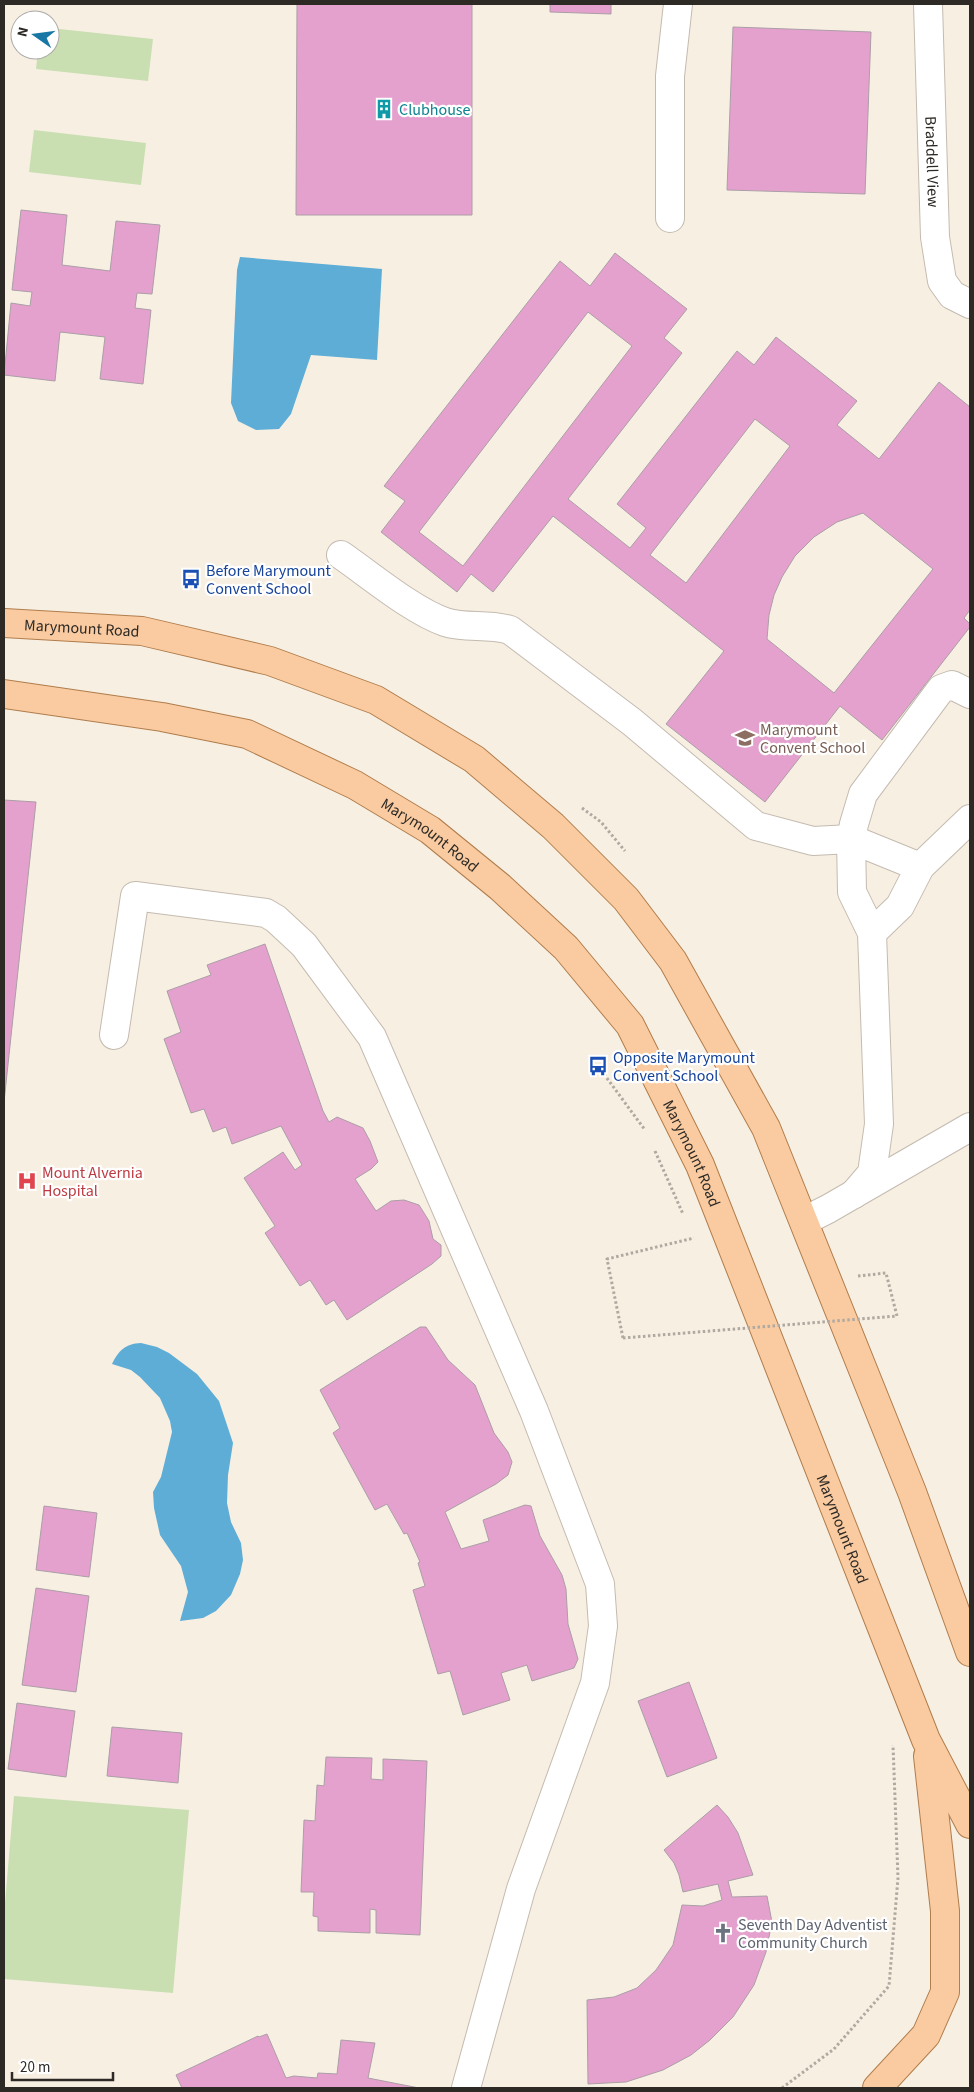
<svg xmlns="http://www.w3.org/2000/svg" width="974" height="2092" font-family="'Source Sans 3',sans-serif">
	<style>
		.green { fill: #c9dfb2 }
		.water { fill: #5dadd6 }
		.building { fill: #e5a1ce; stroke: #ab9ea6; fill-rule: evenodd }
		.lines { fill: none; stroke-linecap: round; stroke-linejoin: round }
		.minor-casing { stroke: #c4bbb0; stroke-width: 30 }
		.major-casing { stroke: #b07d4c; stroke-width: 30 }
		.path { stroke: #b0a9a0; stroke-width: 3; stroke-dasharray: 2.5 2.5; stroke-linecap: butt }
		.minor { stroke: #fff; stroke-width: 28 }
		.major { stroke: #facba0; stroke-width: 28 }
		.path-bridge { stroke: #b0a9a0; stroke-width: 3; stroke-dasharray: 2.5 2.5; stroke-linecap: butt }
		.labels { text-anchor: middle; stroke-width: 4.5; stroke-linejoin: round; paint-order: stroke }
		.culture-label { font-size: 16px; fill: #0d838f; stroke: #fff; text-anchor: start }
		.street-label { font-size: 16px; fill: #2d2a26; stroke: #fff }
		.transit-label { font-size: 16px; fill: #164399; stroke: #fff; text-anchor: start }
		.education-label { font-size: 16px; fill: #785e54; stroke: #fff; text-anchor: start }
		.health-label { font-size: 16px; fill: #be3a42; stroke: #fff; text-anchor: start }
		.worship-label { font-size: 16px; fill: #5b616d; stroke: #fff; text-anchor: start }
	</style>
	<rect width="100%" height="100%" fill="#f8efe3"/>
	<g class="green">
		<polygon points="50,28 153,39 148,81 36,69 38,50 50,50"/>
		<polygon points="34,130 146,143 141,185 29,172"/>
		<polygon points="14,1796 189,1810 173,1993 4,1979 4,1915"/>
	</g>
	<g class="water">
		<polygon points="240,257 382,269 377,360 311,355 291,414 279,429 256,430 238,421 231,403 237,270"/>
		<path d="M141,1343l16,4 12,6 28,21 22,27 14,42 -5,32 -1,28 4,19 10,21 2,17 -3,14 -9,21 -15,16 -13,7 -23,3 8,-29 -7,-26 -21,-31 -6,-27 -1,-16 8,-15 11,-45 -2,-11 -10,-23 -20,-21 -9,-7 -19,-6c7,-14 13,-20 29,-21z"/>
	</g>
	<g class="building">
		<polygon points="297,4 472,4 472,215 296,215"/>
		<polygon points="550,4 611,4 611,14 550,12"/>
		<polygon points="733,27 871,32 865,194 727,190"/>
		<polygon points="21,210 67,215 62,265 110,271 116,221 160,225 152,294 137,293 135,308 151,310 143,384 100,379 105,337 60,332 55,381 4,375 11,303 30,306 32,292 12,290"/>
		<path d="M615,253l72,56 -23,29 18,15 -114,146 62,49 16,-20 -29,-24 120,-153 17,14 22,-28 81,64 -20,24 42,34 60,-77 31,25v203l-6,8 6,6v3l-88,113 -42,-34 -75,96 -99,-78 58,-73 -171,-135 -60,76 -22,-18 -14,18 -76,-60 24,-31 -21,-15 176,-225 30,25zM588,312l44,34 -169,220 -44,-34zM755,419l35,27 -104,137 -36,-28zM863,513l70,56 -99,124 -67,-54 2,-24 5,-20 8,-18 13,-21 19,-19 23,-15z"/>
		<polygon points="4,800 36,802 4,1102"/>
		<polygon points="265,944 323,1111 329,1122 337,1117 363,1128 370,1141 378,1162 371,1169 355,1179 376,1211 391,1201 404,1200 419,1205 429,1221 433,1239 441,1245 441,1256 432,1264 347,1320 334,1300 326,1305 310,1280 300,1286 265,1233 275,1226 244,1178 283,1152 295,1170 302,1165 281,1126 232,1144 226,1127 213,1132 204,1109 191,1113 164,1039 181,1032 167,991 211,975 207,965"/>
		<polygon points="420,1327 426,1327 448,1360 475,1385 494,1433 508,1452 512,1462 508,1475 496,1484 445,1512 461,1549 489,1541 483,1520 525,1505 531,1506 540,1536 562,1575 566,1589 568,1624 578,1659 574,1668 532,1681 527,1665 501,1673 510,1700 463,1715 450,1671 438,1674 413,1590 425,1586 418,1563 420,1562 407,1533 404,1534 387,1504 375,1510 333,1433 340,1428 320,1390"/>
		<polygon points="44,1506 97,1513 89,1577 36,1570"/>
		<polygon points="36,1588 89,1596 76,1692 22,1685"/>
		<polygon points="689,1682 717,1758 667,1777 638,1701"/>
		<polygon points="17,1703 75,1711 66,1777 8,1769"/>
		<polygon points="112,1727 182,1733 178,1783 107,1776"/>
		<polygon points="326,1757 372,1758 371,1779 383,1780 383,1759 427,1761 420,1935 376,1933 376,1910 370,1909 370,1933 318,1931 318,1917 313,1916 314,1892 301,1892 304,1820 315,1821 317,1785 324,1786"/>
		<polygon points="717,1805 728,1817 738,1833 753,1875 728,1881 732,1897 767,1896 772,1922 766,1952 754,1985 733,2017 710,2040 691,2055 663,2070 626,2082 588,2084 587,2000 614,1997 637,1988 656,1970 673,1945 682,1905 703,1906 722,1900 718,1884 683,1892 679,1875 674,1863 664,1850"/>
		<polygon points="267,2034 286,2078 294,2076 317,2078 318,2073 337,2074 341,2040 375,2043 368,2078 419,2088 182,2088 176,2075 258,2036 259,2037"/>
	</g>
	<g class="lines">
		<defs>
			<g id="minor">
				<path id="s1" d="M928,4l7,233 7,44 10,14 18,9"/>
				<polyline points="670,218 670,76 678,4"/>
				<path d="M341,555c29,20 72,56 104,67 21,7 42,1 65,8l122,92 124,104 57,15 38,-2 69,28"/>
				<polyline points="872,933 900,906 920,867 970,819"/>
				<polyline points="114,1035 135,896 266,913 276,919 304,945 372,1037 534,1411 600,1584 603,1626 595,1683 521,1889 466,2088"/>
				<polyline points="854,1194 872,1173 879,1124 872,933 852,892 851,839 854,824 863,794 941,689 952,685 970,694"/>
				<polyline points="804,1221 828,1209 970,1127"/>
			</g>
			<g id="major">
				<path id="s2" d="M4,623l138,8 128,30 106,39 98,59 79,67 73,73 47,62 93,167 146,364 58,160"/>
				<path id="s3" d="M4,694l158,23 85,17 108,51 75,45 70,57 66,61 64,77 70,140 226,575 44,84"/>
				<polyline points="877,2088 926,2035 945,1992 945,1911 928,1756"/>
			</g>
		</defs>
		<use href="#minor" class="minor-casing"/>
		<use href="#major" class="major-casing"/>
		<g class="path">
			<polyline points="582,808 601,822 625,851"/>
			<polyline points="598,1066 645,1130"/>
			<polyline points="655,1151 683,1214"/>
			<polyline points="858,1276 886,1273 897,1316"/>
			<polyline points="623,1338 607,1259 694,1238"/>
			<polyline points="782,2088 834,2049 889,1986 898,1878 893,1745"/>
		</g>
		<use href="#minor" class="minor"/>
		<use href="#major" class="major"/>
		<polyline class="path-bridge" points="623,1338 897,1316"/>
	</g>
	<defs>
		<symbol id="building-bare" viewBox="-9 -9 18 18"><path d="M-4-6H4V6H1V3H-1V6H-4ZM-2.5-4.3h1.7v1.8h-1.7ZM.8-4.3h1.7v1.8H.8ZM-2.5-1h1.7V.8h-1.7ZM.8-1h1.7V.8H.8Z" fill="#0f9aa8" stroke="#fff" stroke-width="2.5" paint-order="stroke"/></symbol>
		<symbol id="bus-bare" viewBox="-9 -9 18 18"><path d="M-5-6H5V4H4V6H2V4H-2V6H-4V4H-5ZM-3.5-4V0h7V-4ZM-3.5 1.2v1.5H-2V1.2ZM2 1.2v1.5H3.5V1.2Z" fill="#1a4fb4" stroke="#fff" stroke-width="2.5" paint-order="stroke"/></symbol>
		<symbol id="school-bare" viewBox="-9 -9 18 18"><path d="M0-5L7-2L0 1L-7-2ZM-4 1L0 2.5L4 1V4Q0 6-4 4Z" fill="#8d6e63" stroke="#fff" stroke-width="2.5" paint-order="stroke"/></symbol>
		<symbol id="hospital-bare" viewBox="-9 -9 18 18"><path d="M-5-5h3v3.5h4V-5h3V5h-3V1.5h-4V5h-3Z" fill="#e0444e" stroke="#fff" stroke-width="2.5" paint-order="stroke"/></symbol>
		<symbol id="church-bare" viewBox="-9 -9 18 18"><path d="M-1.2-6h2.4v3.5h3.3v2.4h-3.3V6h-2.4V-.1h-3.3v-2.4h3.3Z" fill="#6b7280" stroke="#fff" stroke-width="2.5" paint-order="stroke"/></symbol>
	</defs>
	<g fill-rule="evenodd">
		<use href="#building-bare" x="370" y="95" width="28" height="28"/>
		<use href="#bus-bare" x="177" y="565" width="28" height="28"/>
		<use href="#school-bare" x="731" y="724" width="28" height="28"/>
		<use href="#bus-bare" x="584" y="1052" width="28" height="28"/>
		<use href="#hospital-bare" x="13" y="1167" width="28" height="28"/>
		<use href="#church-bare" x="709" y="1919" width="28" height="28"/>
	</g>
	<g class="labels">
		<g class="culture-label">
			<text x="399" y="115">Clubhouse</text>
		</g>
		<g class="street-label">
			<text dy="6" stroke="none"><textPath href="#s1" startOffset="158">Braddell View</textPath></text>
			<text dy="6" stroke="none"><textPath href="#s2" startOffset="78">Marymount Road</textPath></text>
			<text dy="6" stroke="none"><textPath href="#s3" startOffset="456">Marymount Road</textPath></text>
			<text dy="6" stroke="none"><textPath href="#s3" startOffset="876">Marymount Road</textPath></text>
			<text dy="6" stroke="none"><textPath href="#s3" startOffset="1281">Marymount Road</textPath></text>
		</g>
		<g class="transit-label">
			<text x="206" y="576">Before Marymount<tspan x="206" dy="18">Convent School</tspan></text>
			<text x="613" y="1063">Opposite Marymount<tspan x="613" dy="18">Convent School</tspan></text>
		</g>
		<g class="education-label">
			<text x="760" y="735">Marymount<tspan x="760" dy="18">Convent School</tspan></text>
		</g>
		<g class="health-label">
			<text x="42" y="1178">Mount Alvernia<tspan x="42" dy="18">Hospital</tspan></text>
		</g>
		<g class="worship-label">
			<text x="738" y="1930">Seventh Day Adventist<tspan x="738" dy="18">Community Church</tspan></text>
		</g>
	</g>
	<rect width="974" height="2092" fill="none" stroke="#2d2a26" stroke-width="10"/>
	<g transform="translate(35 35) rotate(284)"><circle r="24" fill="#ffffff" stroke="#abaaa8"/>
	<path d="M0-4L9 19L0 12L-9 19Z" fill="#1877a4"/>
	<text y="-8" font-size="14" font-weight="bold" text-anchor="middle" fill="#2d2a26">N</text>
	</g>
	<path d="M12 2072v8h101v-8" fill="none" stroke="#2d2a26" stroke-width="2.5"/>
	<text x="20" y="2072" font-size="15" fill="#2d2a26" stroke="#ffffff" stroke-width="4" paint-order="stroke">20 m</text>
</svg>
